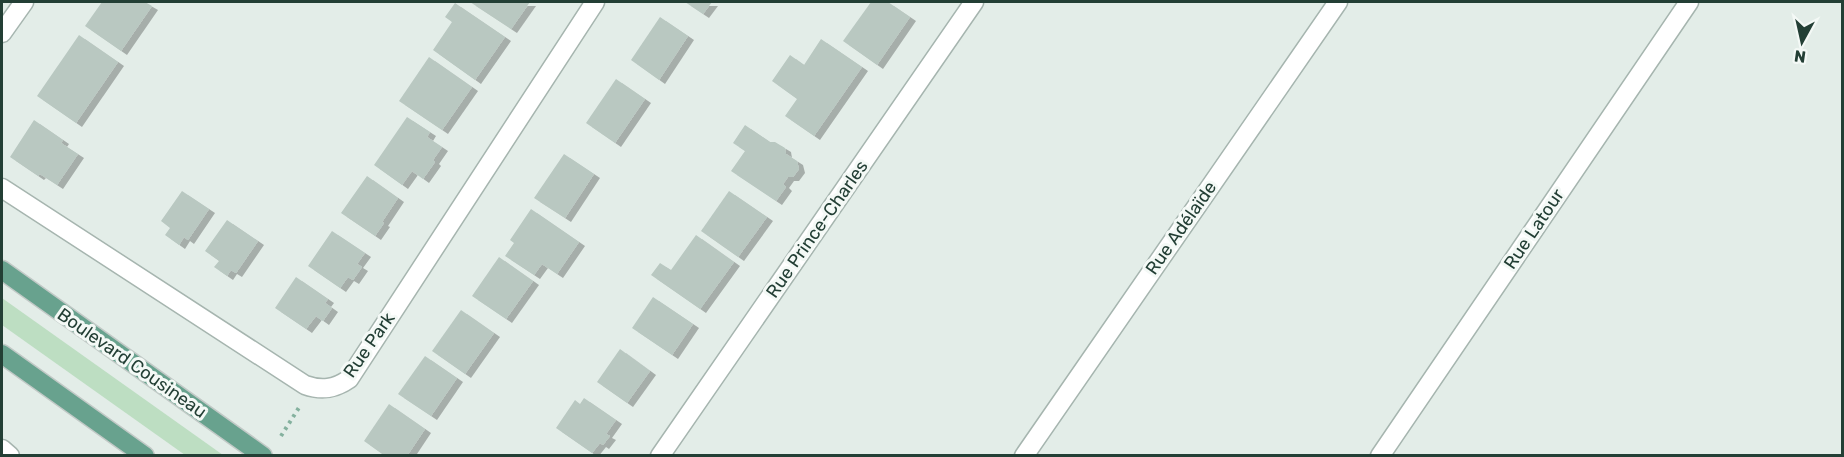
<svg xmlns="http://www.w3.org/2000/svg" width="1844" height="457" font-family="Rubik,sans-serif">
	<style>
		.green { fill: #bddec2 }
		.building { fill: #b9c8c1; filter: url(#shadow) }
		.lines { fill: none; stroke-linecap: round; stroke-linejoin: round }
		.minor-casing { stroke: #a6b5af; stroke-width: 21 }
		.primary-casing { stroke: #c1c9c6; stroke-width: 21 }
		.path { stroke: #84b19e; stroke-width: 4; stroke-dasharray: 3 4.5; stroke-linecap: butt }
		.minor { stroke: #fff; stroke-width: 18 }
		.primary { stroke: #68a28e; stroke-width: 18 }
		.labels { text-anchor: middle; stroke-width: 6; stroke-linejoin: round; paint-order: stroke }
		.street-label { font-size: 18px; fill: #233f35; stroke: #f4f9f6 }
	</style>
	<defs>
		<filter id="shadow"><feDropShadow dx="6" dy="4" stdDeviation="0" flood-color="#0004"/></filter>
	</defs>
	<rect width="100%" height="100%" fill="#e3ede8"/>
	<polygon class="green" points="2,298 223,455 185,455 2,325"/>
	<g class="building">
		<polygon points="102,2 145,2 152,6 121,51 85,26"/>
		<polygon points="470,2 530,2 511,29"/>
		<polygon points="685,2 712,2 703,14"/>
		<polygon points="871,2 888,2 910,17 877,65 843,41"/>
		<polygon points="455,3 505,37 475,80 433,50 452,22 445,17"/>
		<polygon points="660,17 688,36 659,80 631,60"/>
		<polygon points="79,35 118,62 76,123 37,96"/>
		<polygon points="821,39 862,67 814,136 785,116 797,99 772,81 790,55 804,65"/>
		<polygon points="429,57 472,87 442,130 399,101"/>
		<polygon points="616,79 645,99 615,143 586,123"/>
		<polygon points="407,117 430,132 427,137 442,147 433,160 435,162 423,179 412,171 402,185 374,165"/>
		<polygon points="34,120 63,140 61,143 78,154 57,185 40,174 38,176 10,157"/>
		<polygon points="745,125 770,142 775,142 785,148 786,154 797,161 799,169 793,177 788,177 783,184 786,187 776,201 731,171 745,151 733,143"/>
		<polygon points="564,154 594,174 565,218 534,198"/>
		<polygon points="367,176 398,198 382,222 384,223 375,236 341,213"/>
		<polygon points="182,191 209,209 188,240 184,237 179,245 165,235 170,228 161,221"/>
		<polygon points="729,191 767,217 738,257 701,231"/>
		<polygon points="531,209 579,242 557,274 542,264 534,275 505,256 514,243 510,240"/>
		<polygon points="227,220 258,241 236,273 231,270 227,276 214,267 219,261 205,251"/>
		<polygon points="332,231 365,253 357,264 362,267 353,280 348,277 340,288 308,266"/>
		<polygon points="696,235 734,262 700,309 651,275 660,263 671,270"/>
		<polygon points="499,257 533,281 506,319 472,296"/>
		<polygon points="296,277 328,299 325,303 332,308 323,321 316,316 306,329 275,308"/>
		<polygon points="653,297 693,324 672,355 632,328"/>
		<polygon points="461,310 494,333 465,374 432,351"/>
		<polygon points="620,349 650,371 627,403 597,382"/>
		<polygon points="425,356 457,378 431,416 398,394"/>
		<polygon points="584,398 616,420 606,434 610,436 603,445 600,443 592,453 556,428 575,400 580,404"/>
		<polygon points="389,404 425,429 407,456 385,456 364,441"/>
	</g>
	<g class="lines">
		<defs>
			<g id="minor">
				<polyline points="2,33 24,2"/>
				<path d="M2,188l303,197c17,6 30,4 44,-6l246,-377"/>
				<polyline points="2,449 10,456"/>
				<polyline points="660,456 974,2"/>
				<polyline points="1024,456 1338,2"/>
				<polyline points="1380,456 1689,2"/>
			</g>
			<g id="primary">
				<polyline points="2,270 263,456"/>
				<polyline points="2,354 145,456"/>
			</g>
		</defs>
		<use href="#minor" class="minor-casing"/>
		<use href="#primary" class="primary-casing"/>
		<polyline class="path" points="281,436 300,406"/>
		<use href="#minor" class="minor"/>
		<use href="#primary" class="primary"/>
	</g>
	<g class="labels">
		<g class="street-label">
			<text transform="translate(1181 228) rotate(-55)" y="6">Rue Adélaïde</text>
			<text transform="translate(817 229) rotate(-55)" y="6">Rue Prince-Charles</text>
			<text transform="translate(1534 229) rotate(-56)" y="6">Rue Latour</text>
			<text transform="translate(369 345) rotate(-55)" y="6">Rue Park</text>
			<text transform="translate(132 363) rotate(35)" y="6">Boulevard Cousineau</text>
		</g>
	</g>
	<rect width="1844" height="457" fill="none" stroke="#233f35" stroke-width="6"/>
	<g transform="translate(1802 42) rotate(188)" stroke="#f4f9f6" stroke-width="4.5" paint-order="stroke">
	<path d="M0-4.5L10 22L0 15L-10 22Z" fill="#233f35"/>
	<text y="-9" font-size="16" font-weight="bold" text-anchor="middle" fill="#233f35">N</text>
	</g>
</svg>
